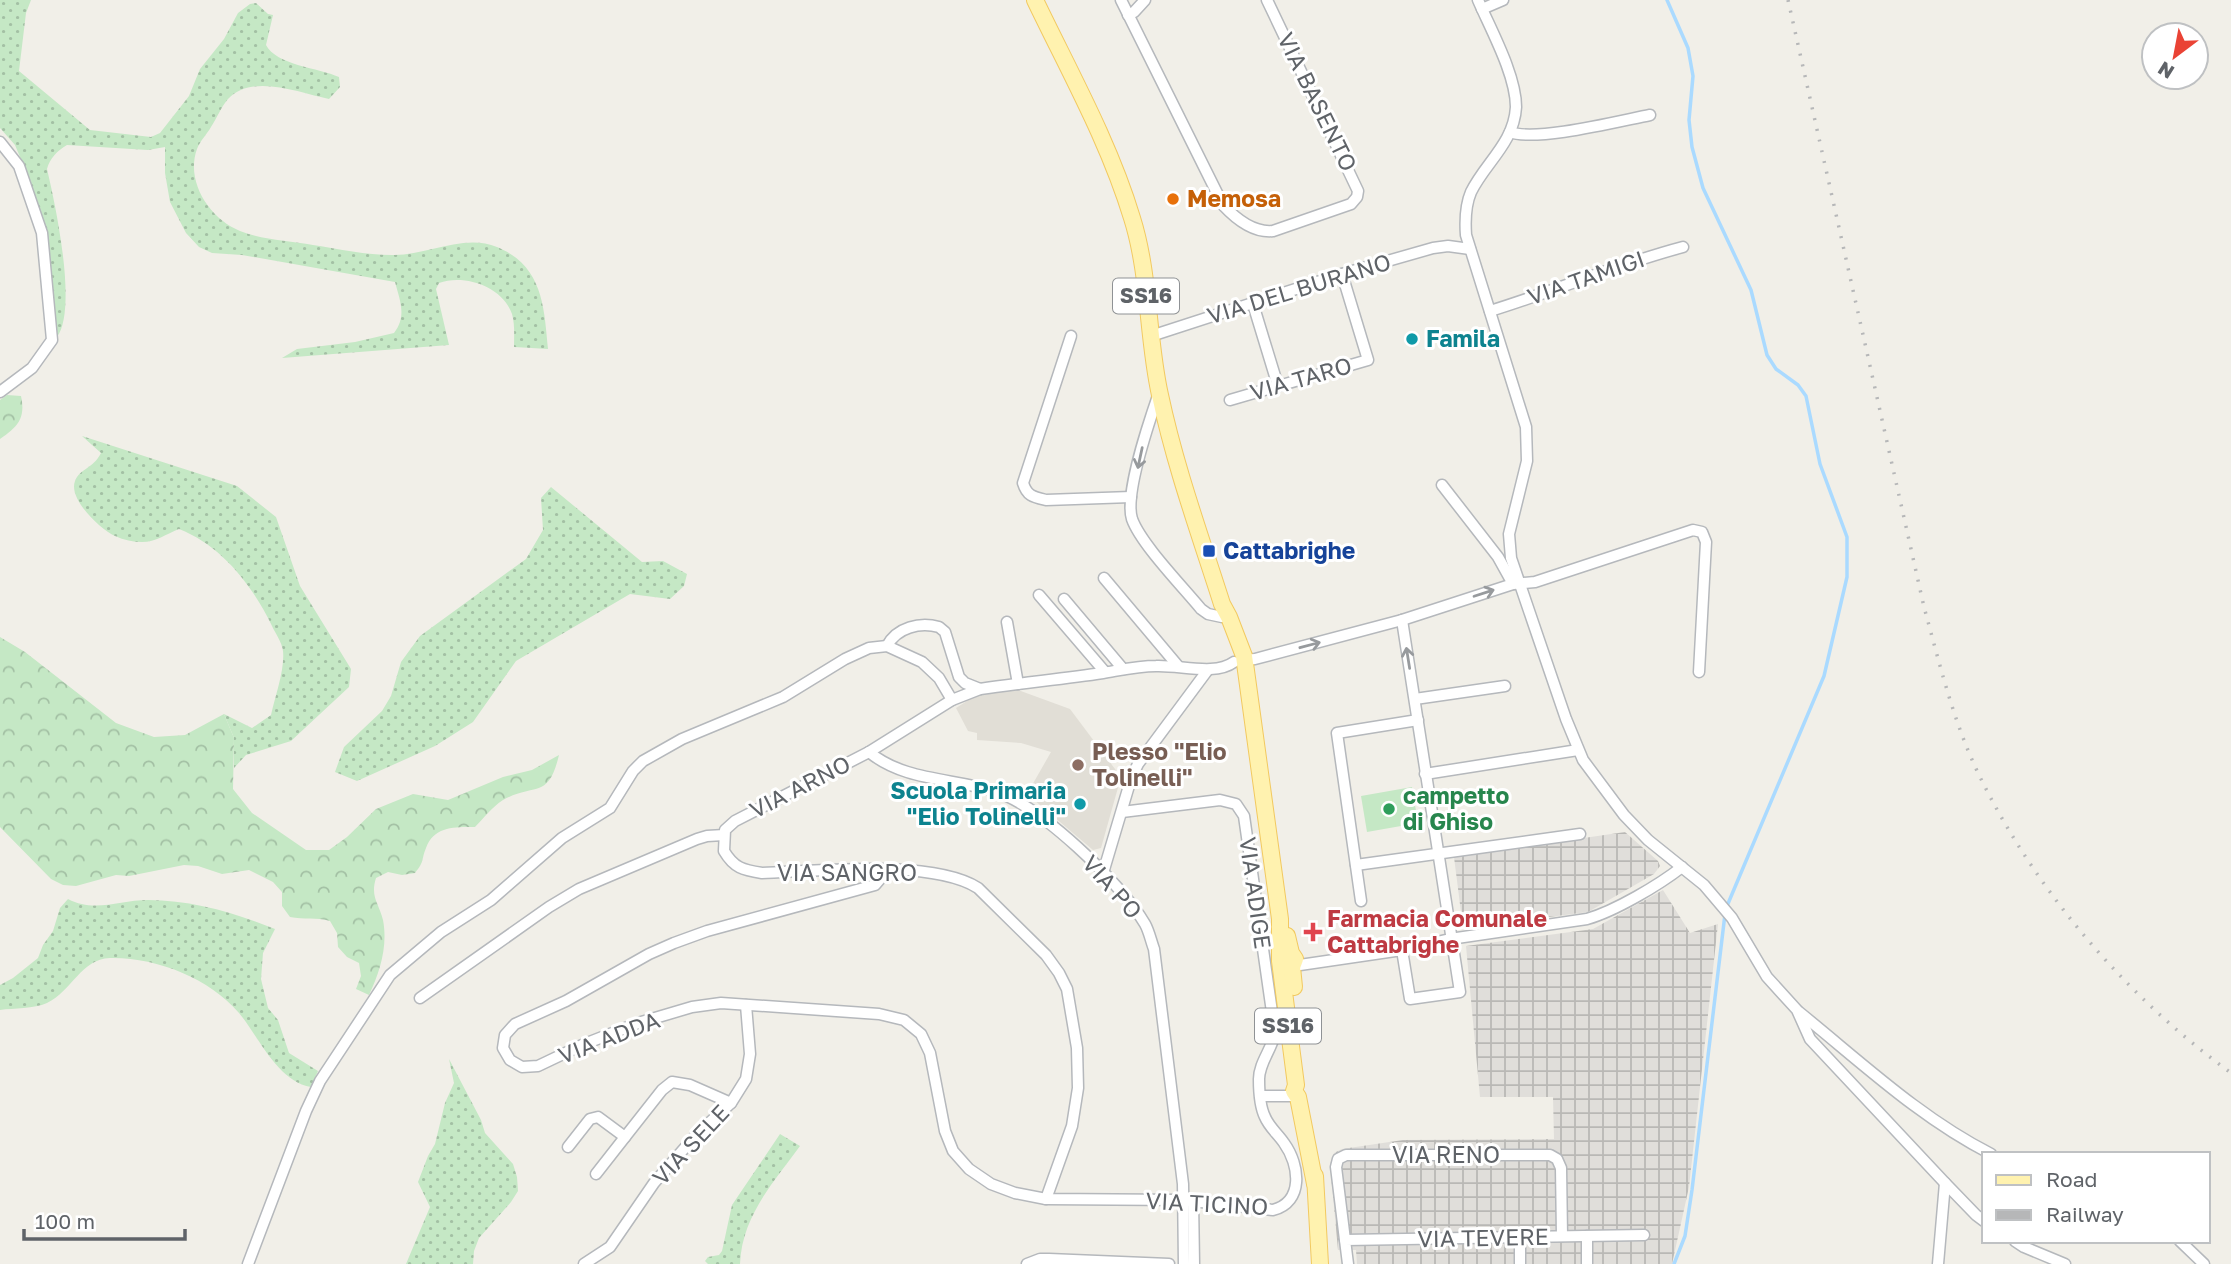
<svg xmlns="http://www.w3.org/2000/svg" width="2231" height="1264" font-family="'Golos Text',sans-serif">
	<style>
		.industrial { fill: url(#industrial-grid) }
		.education { fill: #e1ded6 }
		.grass { fill: url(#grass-dots) }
		.forest { fill: url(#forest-crowns) }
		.green { fill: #c5e8c5 }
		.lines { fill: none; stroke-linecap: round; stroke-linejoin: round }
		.stream { stroke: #aadaff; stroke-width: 3.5 }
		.minor-casing { stroke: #b5b8bc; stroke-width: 13 }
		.primary-casing { stroke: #f2c960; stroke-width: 18 }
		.minor { stroke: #fff; stroke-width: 10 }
		.primary { stroke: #fff2af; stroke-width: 16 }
		.rail { stroke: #b6b7b8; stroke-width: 3.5; stroke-dasharray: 2 9; stroke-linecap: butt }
		.oneway { stroke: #979a9d }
		.food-dot { fill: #e8710a; stroke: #fff; stroke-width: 2.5 }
		.culture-dot { fill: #0f9aa8; stroke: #fff; stroke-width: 2.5 }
		.transit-dot { fill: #1a4fb4; stroke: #fff; stroke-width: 2.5 }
		.education-dot { fill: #8d6e63; stroke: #fff; stroke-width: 2.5 }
		.leisure-dot { fill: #2e9e5b; stroke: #fff; stroke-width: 2.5 }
		.health-dot { fill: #e0444e; stroke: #fff; stroke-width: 2.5 }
		.labels { text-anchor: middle; stroke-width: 6; stroke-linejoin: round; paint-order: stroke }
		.shield { fill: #fff; stroke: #8f9295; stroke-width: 2 }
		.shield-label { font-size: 21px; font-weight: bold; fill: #5f6368 }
		.street-label { font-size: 23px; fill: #5f6368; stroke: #fff }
		.food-label { font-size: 23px; font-weight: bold; fill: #c56008; stroke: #fff; text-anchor: start }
		.culture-label { font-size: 23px; font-weight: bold; fill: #0d838f; stroke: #fff; text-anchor: start }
		.transit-label { font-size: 23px; font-weight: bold; fill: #164399; stroke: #fff; text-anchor: start }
		.education-label { font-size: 23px; font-weight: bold; fill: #785e54; stroke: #fff; text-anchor: start }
		.leisure-label { font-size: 23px; font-weight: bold; fill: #27864d; stroke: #fff; text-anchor: start }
		.health-label { font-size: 23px; font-weight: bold; fill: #be3a42; stroke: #fff; text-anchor: start }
	</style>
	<defs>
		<pattern id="industrial-grid" width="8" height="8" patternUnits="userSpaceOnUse" patternTransform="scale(1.75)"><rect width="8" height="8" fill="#e0deda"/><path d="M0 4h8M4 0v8" fill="none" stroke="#b9b8b5"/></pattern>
		<pattern id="grass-dots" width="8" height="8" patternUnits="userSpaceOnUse" patternTransform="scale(1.75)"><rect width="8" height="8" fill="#c5e8c5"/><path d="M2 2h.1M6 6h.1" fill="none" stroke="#a3c0a4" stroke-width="1.8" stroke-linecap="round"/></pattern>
		<pattern id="forest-crowns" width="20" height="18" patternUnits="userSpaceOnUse" patternTransform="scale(1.75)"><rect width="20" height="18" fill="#c5e8c5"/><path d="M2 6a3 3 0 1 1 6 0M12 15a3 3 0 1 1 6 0" fill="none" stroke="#a3c0a4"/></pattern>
	</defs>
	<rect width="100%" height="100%" fill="#f1efe8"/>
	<g class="industrial">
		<polygon points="1625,832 1658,861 1660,866 1654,874 1588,912 1463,928 1454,857"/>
		<polygon points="1663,890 1690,933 1718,924 1689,1187 1672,1264 1357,1264 1356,1250 1338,1250 1330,1164 1334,1153 1342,1149 1403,1140 1554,1139 1553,1097 1480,1097 1466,946 1593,929"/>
	</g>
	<polygon class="education" points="1015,689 1070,709 1121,777 1101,848 1093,850 1027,794 1051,752 1021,743 977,740 977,733 968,731 956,708 978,694"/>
	<g class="grass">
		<path d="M0,0h31l-5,13 -7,58 71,59 61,7 9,-4 29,-37 11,-27 24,-30 14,-26 12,-9 6,-1 12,11 5,1 -7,30c10,20 53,23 73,32l1,10 -11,12c-29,-6 -77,-26 -101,0 -7,8 -11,19 -17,28 -4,7 -11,14 -14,22 -12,33 13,70 43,82 22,9 49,10 73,14 26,4 53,10 79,10 34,1 72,-22 105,-8 46,19 47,60 51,102l-34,-2c0,-10 1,-23 -2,-33 -10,-28 -48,-40 -73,-31l-3,6 13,56 -167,13 15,-9 58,-7 39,-9c13,-17 6,-32 1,-51l-153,-27 -30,-2 -13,-6 -13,-14 -16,-31 -5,-29v-26l-17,3 -81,-5c-10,6 -17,13 -20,24 8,34 31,139 10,168l-3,-2 -7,-83 -22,-83 -10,-24 -15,-17z"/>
		<path d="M82,436l155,50 39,31 24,69 51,83 -2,18 -58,54 -45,14 -12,13v-30l-10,-24 28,14 19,-13c4,-18 14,-46 12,-64 -1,-9 -8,-18 -11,-25 -20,-41 -50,-80 -93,-97 -13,5 -23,13 -37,13 -9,0 -18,-2 -27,-6 -15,-7 -47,-37 -40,-55 5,-13 18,-12 26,-28z"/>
		<polygon points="551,487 642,562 663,561 687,574 684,586 670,599 630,594 516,661 473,722 435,746 357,781 335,772 344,747 382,711 391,696 401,662 420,636 526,559 543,530 541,498"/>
		<path d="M68,899c26,14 52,1 80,1 44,0 87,13 127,29l-12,24 -2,26 7,29 10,12 11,33 29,18 -7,16c-34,-6 -52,-50 -72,-74 -30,-35 -83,-56 -129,-55 -29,1 -38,33 -63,45 -13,6 -33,5 -47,7v-25l13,-7 25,-20 5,-13 10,-14 7,-23z"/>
		<polygon points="449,1059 481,1120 485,1133 513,1164 517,1177 518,1191 511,1202 479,1238 474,1251 473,1264 406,1264 430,1207 418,1182 428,1156 435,1144 445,1103 454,1083"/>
		<path d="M780,1134l20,12c-27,37 -58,70 -60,118h-32l-3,-3 3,-4 11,-2 3,-4 10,-46z"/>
	</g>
	<g class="forest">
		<path d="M7,395l14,1c5,23 -4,31 -21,43v-39z"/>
		<path d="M0,637l25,15 91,71 38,14 31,-2 39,-21 10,24 -1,51 19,24 54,37h23l18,-13 29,-28 37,-15 35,6 55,-23 29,-7 27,-15c-11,46 -24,27 -56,45 -11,7 -19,18 -28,27 -20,0 -41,-1 -49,21 -5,12 -1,13 -11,25l-13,2 -14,-3 -12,6c-6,19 3,25 7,42 5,26 -3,52 -14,75l-13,-6 5,-13 -2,-13 -12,-6 -9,-10 -1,-14 -7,-12c-14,-4 -26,-1 -40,-4l-8,-11v-14l-9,-10 -24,-12 -27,4 -24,-8 -14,-1 -55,11 -13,-1 -40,11 -13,-1 -12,-6 -51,-52z"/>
	</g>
	<polygon class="green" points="1412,787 1418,823 1367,832 1361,796"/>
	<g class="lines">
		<g class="stream">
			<polyline points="1667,0 1688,48 1693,76 1689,120 1692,147 1703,188 1751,290 1767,355 1776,369 1798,385 1806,396 1820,464 1847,537 1847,577 1824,676 1727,906"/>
			<polyline points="1674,1264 1685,1236 1692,1190 1725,914"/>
		</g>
		<defs>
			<g id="minor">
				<path d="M1121,0l102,205c13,14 30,28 50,26l78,-27 6,-7 1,-6 -91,-191"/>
				<path d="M1478,0c13,30 38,75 38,107 -2,36 -31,56 -45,85 -6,14 -6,29 -5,43l60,192 1,34 -18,73 2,24 55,161 17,41 41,55 24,25 56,45 28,33 35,59 30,33 13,29 135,144 31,32 8,6"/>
				<polyline points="1482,9 1503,0"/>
				<polyline points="1128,15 1134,12 1145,0"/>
				<path d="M1510,132c26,10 109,-11 140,-17"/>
				<polyline points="0,142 19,166 42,233 52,340 32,368 0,392"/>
				<polyline points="1253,304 1278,386"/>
				<path d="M1490,311c65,-20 128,-47 193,-64"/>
				<path d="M1071,336l-48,147c4,13 10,14 23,17l85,-3"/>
				<polyline points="1151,336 1342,274 1433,248 1448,246 1470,249"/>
				<path d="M1159,393c-9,26 -35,101 -27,126 9,25 51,68 69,90l7,5 14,3"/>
				<polyline points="1230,400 1368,360 1342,274"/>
				<polyline points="1442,485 1498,557 1513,584"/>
				<polyline points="1104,578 1178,666"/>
				<polyline points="1039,595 1105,672"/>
				<polyline points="1064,599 1123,669"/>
				<polyline points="1402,620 1460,992 1410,999 1402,950"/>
				<polyline points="1007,622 1018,684"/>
				<path d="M887,646c10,-19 33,-24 52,-19l6,5 14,45 6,6 15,6"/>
				<polyline points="1244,660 1255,659 1402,620 1513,584 1535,582 1693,530 1702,532 1706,542 1699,672"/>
				<polyline points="1415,699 1505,686"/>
				<path d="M869,752c35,29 83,26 125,39 46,14 127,92 151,133 4,7 6,17 9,25l29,235 1,80"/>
				<polyline points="1425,774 1578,750"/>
				<polyline points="1356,865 1580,834"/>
				<path d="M885,869l-4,9 -6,7 -168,46 -33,12 -25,11 -83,47 -51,23 -10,11 -2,13 7,12 12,7 16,-1 44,-21 56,-22 54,-16 29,-4 158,11 25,6 17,14 9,19 15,78 8,20 16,18 22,15 24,9 31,6 137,1 90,10c31,-8 27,-45 11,-67 -6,-9 -15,-16 -19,-26 -5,-10 -6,-27 -6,-38 0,-16 13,-30 16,-46l-31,-217 -8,-12 -16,-4 -98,12"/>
				<polyline points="1103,873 1131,779 1138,764 1207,671"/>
				<polyline points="1361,901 1337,733 1418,720"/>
				<path d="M1293,966l109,-16 48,-11 137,-20c28,-8 72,-34 95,-52"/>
				<polyline points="420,998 549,907 579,889 697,839 707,836 724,835"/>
				<path d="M1799,1012c62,50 121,106 192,142"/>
				<polyline points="1261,1096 1296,1096"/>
				<polyline points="568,1147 590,1119 598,1117 625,1137 662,1090 672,1082 690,1085 731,1103"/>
				<polyline points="596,1174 625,1137"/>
				<path d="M1046,1199l26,-73 6,-38 -1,-40 -10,-59 -8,-16 -13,-18 -68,-67c-46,-29 -160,-17 -216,-15 -19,-3 -28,-5 -38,-22l1,-21 10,-9 134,-69 83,-52 28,-11c41,-6 82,-10 123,-16 18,-3 35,-7 53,-7 25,-1 59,10 78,-4"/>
				<polyline points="1193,1200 1194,1264"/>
				<polyline points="1587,1236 1587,1264"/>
				<polyline points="1520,1237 1520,1264"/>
				<polyline points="1345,1240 1336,1167 1338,1159 1346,1155 1550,1155 1557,1159 1561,1168 1562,1236"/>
				<polyline points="2015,1241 2024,1247 2065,1264"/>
				<polyline points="2180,1241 2204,1264"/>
				<polyline points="248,1264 306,1111 320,1081 390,975 441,932 491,900 562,838 610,808 633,771 643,761 682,739 783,697 845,659 869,648 887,646 922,662 939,678 952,700"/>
				<polyline points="584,1264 610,1247 654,1183 697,1134 731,1103 746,1079 750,1054 746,1005"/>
				<polyline points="1027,1264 1040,1259 1049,1259 1169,1264"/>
				<polyline points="1348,1264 1345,1240 1644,1235"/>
				<polyline points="1938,1264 1945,1183"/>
			</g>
			<g id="primary">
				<path d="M1035,0c34,71 74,142 97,218 18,57 15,119 28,177 15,71 40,140 62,209l7,13 15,39 36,263v42l16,124 -2,6 4,6 17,87"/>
				<polyline points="1287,936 1291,953 1295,959 1292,967 1294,987"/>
				<polyline points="1315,1176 1320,1264"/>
			</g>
		</defs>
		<use href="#minor" class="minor-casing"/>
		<use href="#primary" class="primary-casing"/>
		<use href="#minor" class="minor"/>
		<use href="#primary" class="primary"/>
		<path class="rail" d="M1788,0l136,607c16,58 30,118 57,172 57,115 147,219 250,294"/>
	</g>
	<defs><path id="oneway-shaft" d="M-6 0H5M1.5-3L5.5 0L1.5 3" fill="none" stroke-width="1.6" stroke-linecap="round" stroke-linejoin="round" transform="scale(1.75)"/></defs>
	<g class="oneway">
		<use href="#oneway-shaft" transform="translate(1140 458) rotate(102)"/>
		<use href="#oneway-shaft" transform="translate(1484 593) rotate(-18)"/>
		<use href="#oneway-shaft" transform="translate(1310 645) rotate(-15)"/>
		<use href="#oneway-shaft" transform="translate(1408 658) rotate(-99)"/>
	</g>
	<circle class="food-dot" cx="1173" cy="199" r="7"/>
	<g class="culture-dot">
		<circle cx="1412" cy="339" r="7"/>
		<circle cx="1080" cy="804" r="7"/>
	</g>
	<rect class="transit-dot" x="1202" y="544" width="14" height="14" rx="3.5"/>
	<circle class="education-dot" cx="1078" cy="765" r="7"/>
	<circle class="leisure-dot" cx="1389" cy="809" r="7"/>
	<path class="health-dot" d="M1309.5 921.5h7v7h7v7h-7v7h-7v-7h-7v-7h7z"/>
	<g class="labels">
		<g class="shield">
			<rect x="1113" y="278.5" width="66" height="35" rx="5"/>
			<rect x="1255" y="1008.5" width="66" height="35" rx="5"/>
		</g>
		<g class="shield-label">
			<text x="1146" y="303">SS16</text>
			<text x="1288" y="1033">SS16</text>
		</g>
		<g class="street-label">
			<text transform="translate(1317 102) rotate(64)" y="8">VIA BASENTO</text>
			<text transform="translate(1586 278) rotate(-19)" y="8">VIA TAMIGI</text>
			<text transform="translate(1299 289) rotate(-17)" y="8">VIA DEL BURANO</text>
			<text transform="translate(1301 379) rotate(-16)" y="8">VIA TARO</text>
			<text transform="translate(800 787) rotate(-27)" y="8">VIA ARNO</text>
			<text x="847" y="881">VIA SANGRO</text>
			<text transform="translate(1112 887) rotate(48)" y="8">VIA PO</text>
			<text transform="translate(1255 893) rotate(82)" y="8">VIA ADIGE</text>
			<text transform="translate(609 1038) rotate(-21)" y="8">VIA ADDA</text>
			<text transform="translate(691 1145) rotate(-47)" y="8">VIA SELE</text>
			<text x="1446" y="1163">VIA RENO</text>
			<text transform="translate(1207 1204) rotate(3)" y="8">VIA TICINO</text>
			<text transform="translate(1483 1238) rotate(-1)" y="8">VIA TEVERE</text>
		</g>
		<g class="food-label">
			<text x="1187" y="207">Memosa</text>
		</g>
		<g class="culture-label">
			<text x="1426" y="347">Famila</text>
			<text x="1066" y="799" text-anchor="end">Scuola Primaria<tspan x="1066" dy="26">"Elio Tolinelli"</tspan></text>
		</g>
		<g class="transit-label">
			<text x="1223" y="559">Cattabrighe</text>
		</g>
		<g class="education-label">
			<text x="1092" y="760">Plesso "Elio<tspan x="1092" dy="26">Tolinelli"</tspan></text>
		</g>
		<g class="leisure-label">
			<text x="1403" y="804">campetto<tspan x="1403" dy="26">di Ghiso</tspan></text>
		</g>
		<g class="health-label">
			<text x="1327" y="927">Farmacia Comunale<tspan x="1327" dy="26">Cattabrighe</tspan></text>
		</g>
	</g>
	<rect x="1982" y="1152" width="228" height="91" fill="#ffffff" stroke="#bfc1c3" stroke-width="2"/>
	<rect x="1996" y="1175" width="35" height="10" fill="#fff2af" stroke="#bfc1c3" stroke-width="2"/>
	<text x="2046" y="1187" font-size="21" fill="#5f6368">Road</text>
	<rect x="1996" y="1210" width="35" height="10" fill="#b6b7b8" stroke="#bfc1c3" stroke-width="2"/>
	<text x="2046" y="1222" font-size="21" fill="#5f6368">Railway</text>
	<g transform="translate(2175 56) rotate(212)"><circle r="33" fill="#ffffff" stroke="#bfc1c3" stroke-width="2"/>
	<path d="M0-5L12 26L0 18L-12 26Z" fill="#ea4335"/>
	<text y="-10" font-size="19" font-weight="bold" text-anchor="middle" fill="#5f6368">N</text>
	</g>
	<path d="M24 1229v10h161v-10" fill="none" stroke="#5f6368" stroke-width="3.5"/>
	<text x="35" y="1229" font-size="21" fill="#5f6368" stroke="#ffffff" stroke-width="5" paint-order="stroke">100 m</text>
</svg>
